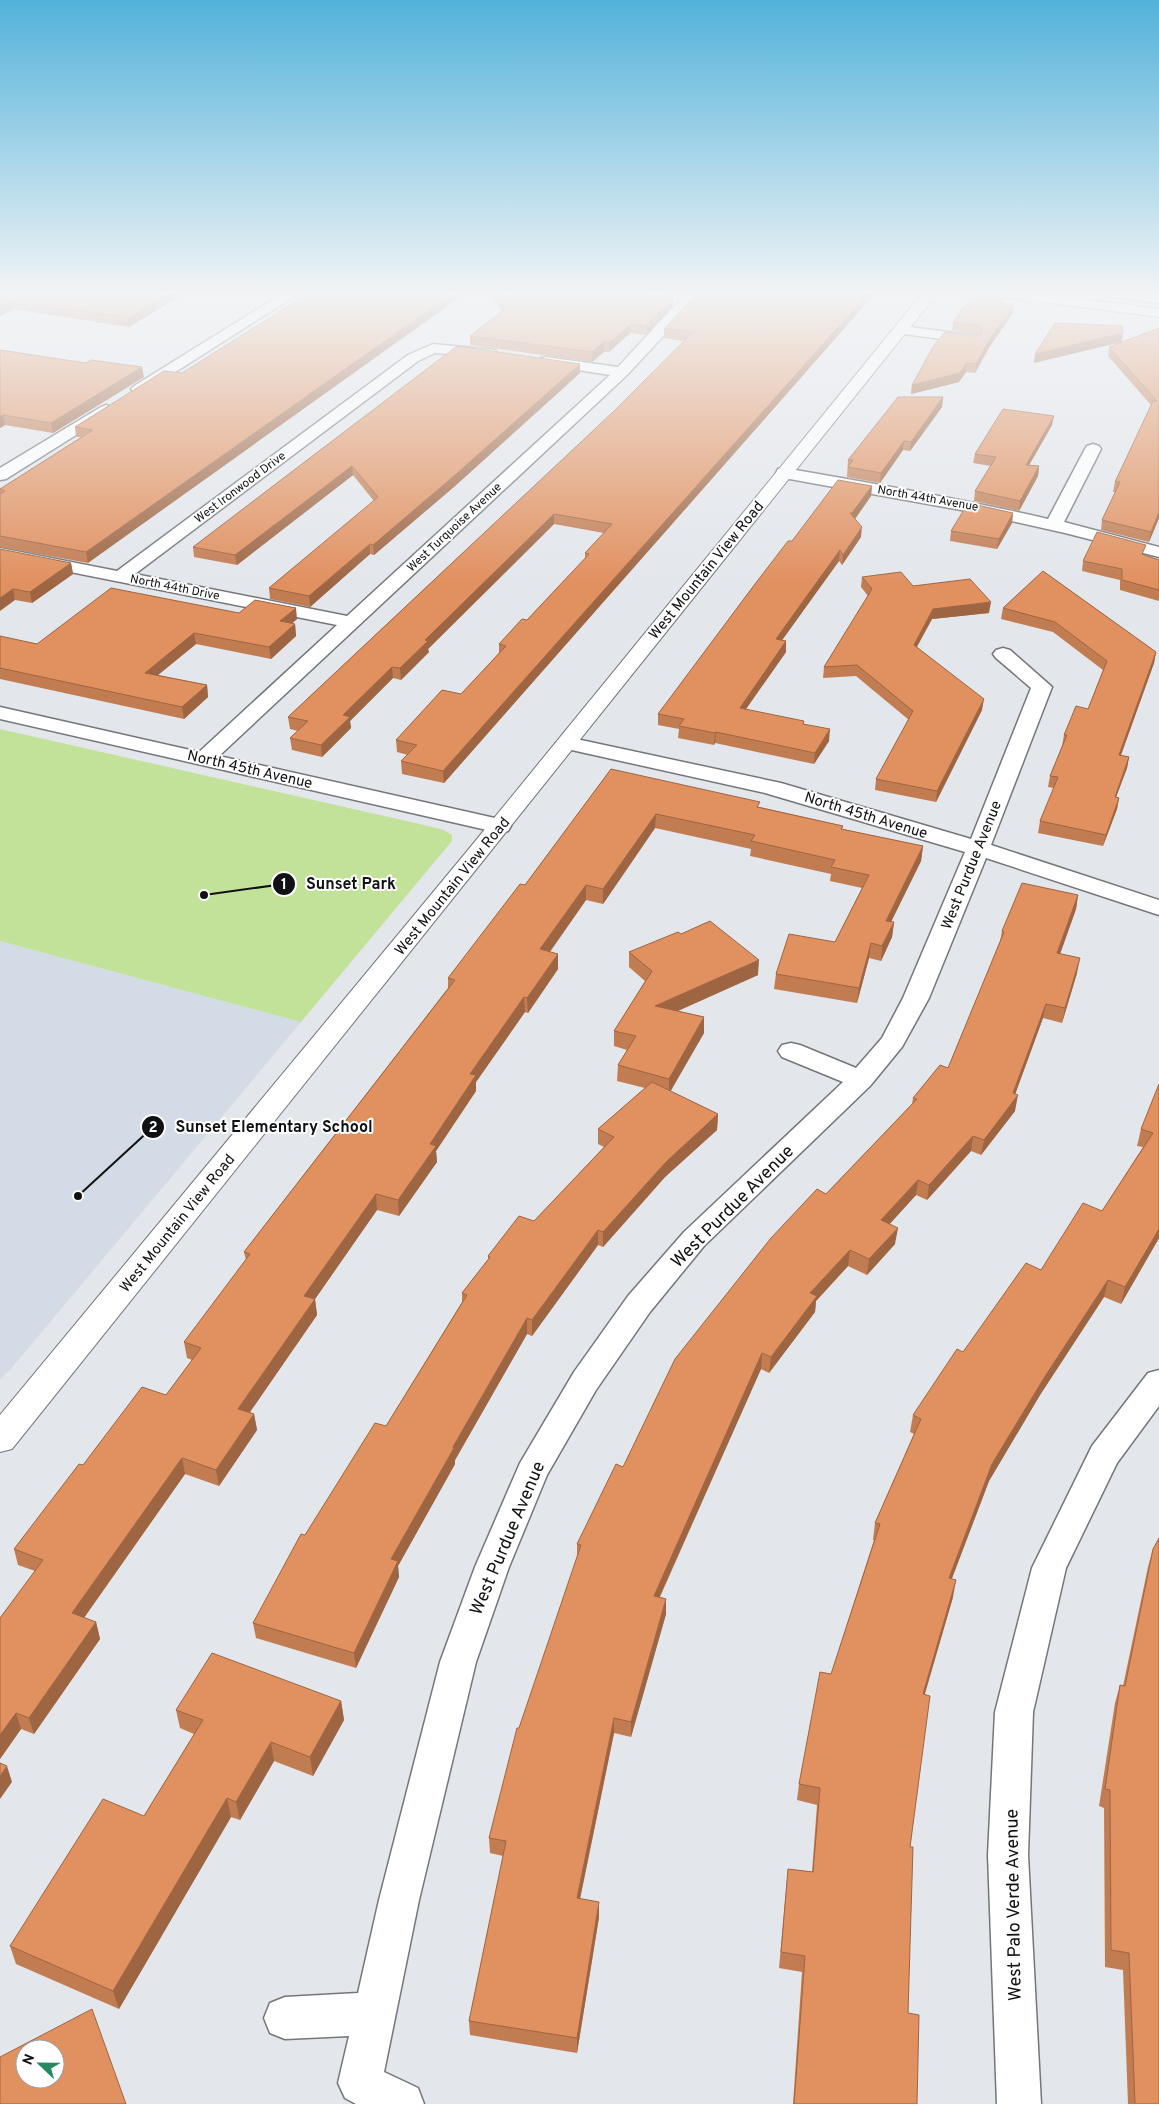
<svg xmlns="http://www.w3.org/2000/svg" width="1159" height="2104" font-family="Overpass,sans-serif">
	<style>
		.built { fill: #d3dbe6 }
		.green { fill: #c3e299 }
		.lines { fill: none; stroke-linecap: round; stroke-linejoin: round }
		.minor-casing { stroke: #73767a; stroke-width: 3 }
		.tertiary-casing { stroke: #73767a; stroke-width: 2 }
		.secondary-casing { stroke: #73767a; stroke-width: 2 }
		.minor { fill: #fff; fill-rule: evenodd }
		.tertiary { fill: #fff; fill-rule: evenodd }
		.secondary { fill: #fff; fill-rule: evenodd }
		.wall { fill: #c27c52 }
		.shaded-wall { fill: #9e6542 }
		.building { fill: #e1905f; stroke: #9e6542; fill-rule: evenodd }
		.labels { text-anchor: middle; stroke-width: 4; stroke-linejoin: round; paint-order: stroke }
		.far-street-label { font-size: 12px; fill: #101113; stroke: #fff }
		.street-label { font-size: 15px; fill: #101113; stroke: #fff }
		.near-street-label { font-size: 18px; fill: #101113; stroke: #fff }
		.leader { fill: none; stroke: #101113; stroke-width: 2 }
		.callout-dot { fill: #101113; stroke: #fff; stroke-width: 2 }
		.mark-label { font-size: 15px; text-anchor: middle; font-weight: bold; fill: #fff }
		.callout-label { font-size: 16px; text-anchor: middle; font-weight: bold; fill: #101113; stroke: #fff; stroke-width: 4; stroke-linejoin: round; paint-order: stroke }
	</style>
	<rect width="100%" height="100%" fill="#e3e6eb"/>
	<polygon class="built" points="0,941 301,1022 10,1370 0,1379"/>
	<polygon class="green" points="0,729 424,825 444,830 452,835 452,841 301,1022 0,941"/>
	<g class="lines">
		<defs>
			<g id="minor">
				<polygon points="288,290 304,290 144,392 134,392 131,389 134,386"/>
				<polygon points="692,290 706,290 627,375 219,756 508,821 511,826 508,831 500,833 0,719 0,707 199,752 337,625 0,558 0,548 117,571 408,355 433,344 495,350 497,353 495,356 490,357 435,353 418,361 135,574 347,616 610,375 546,365 541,364 539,361 541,358 546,357 618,367 666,315"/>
				<polygon points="1084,290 1124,290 1159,295 1159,303 1090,294"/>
				<polygon points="901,326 973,335 978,336 980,339 978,342 973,343 896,333 894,330 896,327"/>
				<polygon points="106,405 111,407 114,410 111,413 6,479 0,480 0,468 101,407"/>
				<path d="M1093,444l6,2 2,3 -37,73 95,25v10l-94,-24 -93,-21 -188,-34 -6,-1 -2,-4 2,-4 6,-1c88,15 177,31 264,51l37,-70 2,-3z"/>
				<polygon points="1003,648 1010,650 1052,687 991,845 1159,900 1159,915 986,858 929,998 902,1047 870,1086 704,1246 650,1312 596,1390 547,1475 509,1567 476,1662 419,1900 384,2072 418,2088 424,2104 356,2104 345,2098 338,2083 349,2036 285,2039 270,2033 264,2018 270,2003 285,1997 358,1993 379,1900 440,1662 475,1567 520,1463 574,1372 628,1296 684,1232 843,1082 782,1057 778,1051 782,1045 791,1043 800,1045 856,1068 882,1038 903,998 965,852 765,793 567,749 560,747 556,743 560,739 567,737 781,783 971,839 1031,688 996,658 993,654 996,650"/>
				<polygon points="1159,1370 1159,1406 1117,1463 1066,1568 1033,1712 1028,1855 1041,2104 997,2104 988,1855 995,1712 1032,1568 1092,1446 1148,1373"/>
			</g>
			<polygon id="tertiary" points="925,290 940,290 12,1449 0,1452 0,1415 468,850"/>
			<polygon id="secondary" points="972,290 1015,290 1159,309 1159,317 979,294"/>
		</defs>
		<use href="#minor" class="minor-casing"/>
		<use href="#tertiary" class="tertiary-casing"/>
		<use href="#secondary" class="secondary-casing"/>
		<use href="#minor" class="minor"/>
		<use href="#tertiary" class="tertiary"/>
		<use href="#secondary" class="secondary"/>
	</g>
	<g class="wall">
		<polygon points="0,290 190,290 129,327 13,309 0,316"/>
		<polygon points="487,290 621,290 673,297 673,306 646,335 630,333 609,352 604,352 592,362 470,345 470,336 502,311"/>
		<polygon points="644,290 690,290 683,296"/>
		<polygon points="1006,291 1005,299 1002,303 1013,313 990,346 975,373 966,372 959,382 911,394 912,385 974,336 979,335 952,330 953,322"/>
		<polygon points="864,306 444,783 402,774 401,761 408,755 397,752 396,740 461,694 499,653 499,644 527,620 585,559 585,553 604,533 554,524 428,649 429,652 401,680 393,678 350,721 351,728 322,757 292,750 290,738 298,731 290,729 288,717 614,411 684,341 664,338 664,329"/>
		<polygon points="1159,328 1159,518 1149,542 1101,530 1102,520 1115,492 1113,492 1115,482 1151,405 1108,356 1109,347"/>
		<polygon points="457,346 580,373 455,486 374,555 370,554 310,607 270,599 269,588 374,501 353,475 237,565 194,557 193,547"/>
		<polygon points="0,350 144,377 53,433 5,425 0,428"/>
		<polygon points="164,371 88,563 0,547 0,489 81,437 76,437 75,427"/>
		<polygon points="943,397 942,407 910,451 903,450 880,483 847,477 848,460"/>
		<polygon points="1052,425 1029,465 1039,466 1038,476 1019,511 974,501 975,491 991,466 973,463 975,454"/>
		<polygon points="872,486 871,496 855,519 861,537 842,565 839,561 782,640 786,641 786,652 746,709 804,724 829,741 814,764 715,743 714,745 678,738 679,729 658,725 658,714 792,541"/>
		<polygon points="1013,513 1012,523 997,549 950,541 951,531"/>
		<polygon points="0,549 71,563 73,574 32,603 15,600"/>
		<polygon points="1144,555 1159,560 1159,601 1120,590 1120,580 1082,571 1083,561"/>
		<polygon points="1043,571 1156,652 1154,663 1121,755 1129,757 1127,768 1116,797 1119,798 1117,809 1103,846 1038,833 1040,821 1054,788 1048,787 1050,776 1062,746 1064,735 1088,709 1103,670 1053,632 1001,619 1003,608"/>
		<polygon points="862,577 913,586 989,613 932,619 917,647 982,710 936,802 875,790 876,779 909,720 856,676 823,678 824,667 868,596 861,587"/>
		<polygon points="239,613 297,619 291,624 295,624 296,636 271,659 196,644 158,675 207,685 208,697 184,719 0,679 0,636 37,644"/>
		<polygon points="611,769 760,807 843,826 842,829 923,846 921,861 891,922 894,922 892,937 881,961 869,958 857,1003 774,989 776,974 835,942 862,888 830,881 831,874 750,856 751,849 655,828 603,904 586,900 550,952 558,954 558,969 528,1013 525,1012 476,1082 476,1091 436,1151 437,1162 399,1216 377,1210 315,1299 317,1315 250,1412 254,1414 257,1430 219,1486 185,1474 84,1618 96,1622 100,1639 34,1734 21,1729 0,1759 0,1618 35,1571 18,1565 14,1549 83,1465 166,1395 192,1360 187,1358 184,1342 246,1260 244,1252 448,988 448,978 525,885"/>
		<polygon points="1078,895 1076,909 1060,954 1077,973 1062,1023 1043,1018 1015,1094 1015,1111 981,1155 971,1151 927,1200 916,1195 889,1224 895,1244 867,1275 848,1266 816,1301 815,1312 769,1373 761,1369 660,1597 666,1599 666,1614 631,1737 614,1733 580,1899 599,1917 577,2053 470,2035 469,2021 503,1856 490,1853 489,1838 519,1728 577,1560 577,1544 623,1467 826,1194 912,1104 913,1098 948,1068 1000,942 1002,931"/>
		<polygon points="681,934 758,975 678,1011 704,1017 704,1033 670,1091 718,1114 717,1130 665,1177 603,1247 598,1245 532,1336 527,1334 455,1460 455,1464 398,1566 399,1577 356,1668 256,1638 253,1623 305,1535 386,1426 462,1302 462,1293 488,1260 488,1256 534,1221 604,1147 598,1144 598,1129 645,1088 617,1081 618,1065 627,1050 614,1046 614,1031 645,981 629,967 629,952"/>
		<polygon points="1159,1084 1159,1238 1121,1304 1104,1297 1040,1395 989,1481 952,1578 953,1597 924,1695 910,1847 908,2013 917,2104 793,2104 802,1972 779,1968 788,1869 812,1872 817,1805 797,1800 799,1784 831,1674 874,1540 873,1540 875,1523 914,1434 910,1432 913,1415 963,1352 1041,1270 1102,1211 1143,1147 1137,1146 1141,1129"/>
		<polygon points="1153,1549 1159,2104 1128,2104 1123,1970 1105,1967 1104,1808 1099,1806 1115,1703 1120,1685 1123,1686 1148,1567"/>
		<polygon points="341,1701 344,1720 313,1776 274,1761 240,1820 231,1817 119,2009 16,1964 10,1946 144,1816 194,1734 180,1728 176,1710"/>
	</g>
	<g class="shaded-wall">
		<polygon points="174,290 190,290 129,327 128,318"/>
		<polygon points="457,290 470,290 88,563 86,552"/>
		<polygon points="684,290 690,290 683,296"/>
		<polygon points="871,290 878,290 444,783 443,771"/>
		<polygon points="1006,291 1005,299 997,311 998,303"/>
		<polygon points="673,297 673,306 646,335 646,326"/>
		<polygon points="11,300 13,309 0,316 0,306"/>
		<polygon points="1014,305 1013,313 990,346 975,373 976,364 991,337"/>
		<polygon points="631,324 630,333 609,352 609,343"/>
		<polygon points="1123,333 1122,342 1034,363 1035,354"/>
		<polygon points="604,342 604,352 592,362 592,352"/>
		<polygon points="967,363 966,372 959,382 911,394 912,385"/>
		<polygon points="580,364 580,373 455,486 374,555 373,545"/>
		<polygon points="142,367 144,377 53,433 51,423"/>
		<polygon points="943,397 942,407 910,451 911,442"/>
		<polygon points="3,415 5,425 0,428 0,417"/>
		<polygon points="1054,416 1052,425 1024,474 1026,465"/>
		<polygon points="904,441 903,450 880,483 881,473"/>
		<polygon points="352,466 353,475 237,565 235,555"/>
		<polygon points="1039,466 1038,476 1019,511 1020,501"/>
		<polygon points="872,486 871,496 852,523 852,513"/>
		<polygon points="1159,512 1159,518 1149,542 1151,532"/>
		<polygon points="1013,513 1012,523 997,549 999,539"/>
		<polygon points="554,514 554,524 428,649 429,652 401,680 400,668 425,640"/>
		<polygon points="862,527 861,537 842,565 843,555"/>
		<polygon points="370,544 370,554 310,607 309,596"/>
		<polygon points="840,550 839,561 775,650 776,639"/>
		<polygon points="71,563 73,574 32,603 30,592"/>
		<polygon points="13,589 15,600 0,611 0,598"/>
		<polygon points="991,602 989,613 932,619 912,655 914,645 933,609"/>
		<polygon points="296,608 297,619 281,633 280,621"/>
		<polygon points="295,624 296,636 271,659 269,647"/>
		<polygon points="194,633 196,644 147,684 145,673"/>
		<polygon points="786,641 786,652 739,719 740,708"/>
		<polygon points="1156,652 1154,663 1117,766 1119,755"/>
		<polygon points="392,667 393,678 350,721 351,728 322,757 321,745 343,715"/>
		<polygon points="207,685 208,697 184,719 182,707"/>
		<polygon points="984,699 982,710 936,802 937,791"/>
		<polygon points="830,729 829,741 814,764 815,753"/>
		<polygon points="716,732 715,743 714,745 715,733"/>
		<polygon points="1129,757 1127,768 1112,808 1115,797"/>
		<polygon points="1119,798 1117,809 1103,846 1106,835"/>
		<polygon points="656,814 655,828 603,904 603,889"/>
		<polygon points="923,846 921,861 884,936 886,921"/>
		<polygon points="586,885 586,900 541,964 540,949"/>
		<polygon points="1078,895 1076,909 1055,968 1057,953"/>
		<polygon points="894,922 892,937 881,961 882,946"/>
		<polygon points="871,943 869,958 857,1003 859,988"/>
		<polygon points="558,954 558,969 528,1013 527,998"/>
		<polygon points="1080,958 1077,973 1062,1023 1065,1008"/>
		<polygon points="759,960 758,975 655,1021 655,1006"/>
		<polygon points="524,997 525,1012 476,1082 476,1091 436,1151 437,1162 399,1216 398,1200 470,1074"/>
		<polygon points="1046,1004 1043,1018 1012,1103 1018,1095 1015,1111 981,1155 984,1140 1013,1093"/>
		<polygon points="704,1017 704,1033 669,1094 669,1079"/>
		<polygon points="718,1114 717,1130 665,1177 603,1247 603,1232 666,1162"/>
		<polygon points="973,1136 971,1151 927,1200 929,1185"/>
		<polygon points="918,1180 916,1195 879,1236 881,1220"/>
		<polygon points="376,1194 377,1210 306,1312 304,1296"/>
		<polygon points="898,1228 895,1244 867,1275 869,1259"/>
		<polygon points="1159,1229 1159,1238 1121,1304 1125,1287"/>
		<polygon points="598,1230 598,1245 532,1336 532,1320"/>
		<polygon points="850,1250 848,1266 816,1301 815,1312 769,1373 771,1357 810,1293"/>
		<polygon points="1108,1280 1104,1297 1040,1395 989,1481 946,1594 949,1578 992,1464 1044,1378"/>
		<polygon points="315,1299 317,1315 241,1425 238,1409"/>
		<polygon points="527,1318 527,1334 455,1460 455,1464 398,1566 399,1577 356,1668 354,1653 391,1559 453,1447"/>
		<polygon points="762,1353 761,1369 653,1611 654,1596"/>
		<polygon points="254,1414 257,1430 219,1486 216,1470"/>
		<polygon points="182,1458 185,1474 76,1629 72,1613"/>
		<polygon points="956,1580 953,1597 920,1711 923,1694"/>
		<polygon points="666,1599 666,1614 631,1737 631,1722"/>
		<polygon points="96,1622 100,1639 34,1734 29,1718"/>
		<polygon points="341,1701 344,1720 313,1776 310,1757"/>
		<polygon points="16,1713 21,1729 0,1759 0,1735"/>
		<polygon points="614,1718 614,1733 577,1913 577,1898"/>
		<polygon points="271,1742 274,1761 240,1820 236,1802"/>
		<polygon points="7,1766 12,1782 0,1799 0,1776"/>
		<polygon points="227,1798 231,1817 119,2009 113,1991"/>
		<polygon points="599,1902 599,1917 577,2053 577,2038"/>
	</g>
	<g class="building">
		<polygon points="0,290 174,290 128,318 11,300 0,306"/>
		<polygon points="314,290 457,290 86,552 0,536 0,494 5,491 0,489 93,430 75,427 164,371 182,373"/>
		<polygon points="493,290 621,290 673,297 646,326 631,324 609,343 604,342 592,352 470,336 506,308"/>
		<polygon points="700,290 871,290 443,771 401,761 417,745 396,740 442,690 461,694 506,646 499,644 522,619 527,620 589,554 585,553 612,524 554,514 425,640 428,641 400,668 392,667 343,715 350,717 321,745 290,738 308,721 288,717 614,411 693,332 664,329"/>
		<polygon points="977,290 1006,291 998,303 1014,305 991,337 976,364 967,363 960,373 912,385 934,345 945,332 974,336 981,334 983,329 979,325 953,322"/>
		<polygon points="1055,323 1122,326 1123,333 1035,354"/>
		<polygon points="1159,328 1159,512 1151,532 1102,520 1120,482 1115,482 1153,401 1157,401 1109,347"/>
		<polygon points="457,346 580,364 454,476 373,545 370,544 309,596 269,588 378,497 352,466 235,555 193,547"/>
		<polygon points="0,350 86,363 91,360 142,367 51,423 3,415 0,417"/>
		<polygon points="898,397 943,397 911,442 904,441 881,473 848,467 853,460 848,460"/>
		<polygon points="1003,409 1054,416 1026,465 1039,466 1020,501 975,491 996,457 975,454"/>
		<polygon points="838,480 872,486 852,513 850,513 862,527 843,555 840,550 776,639 786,641 740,708 804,721 803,724 830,729 815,753 716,732 715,733 679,726 684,719 658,714 755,584 788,541 792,541"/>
		<polygon points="968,503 1013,513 999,539 951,531"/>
		<polygon points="1097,532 1146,545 1142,554 1159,560 1159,590 1122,580 1122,569 1083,561"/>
		<polygon points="0,549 71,563 30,592 13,589 0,598"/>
		<polygon points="1043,571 1156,652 1119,755 1129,757 1115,797 1119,798 1106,835 1040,821 1058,777 1050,776 1067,735 1064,735 1076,706 1088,709 1107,661 1055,622 1003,608"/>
		<polygon points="901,572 913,586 970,579 991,602 933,609 914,645 984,699 937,791 876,779 913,711 857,665 824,667 872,589 862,577"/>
		<polygon points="111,588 239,613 255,600 296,608 280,621 295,624 269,647 194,633 145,673 207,685 182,707 0,668 0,636 37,644"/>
		<polygon points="611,769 760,802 757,807 843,826 841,829 923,846 886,921 894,922 882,946 871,943 859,988 776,974 789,934 835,942 869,875 831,867 835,860 751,841 755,835 656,814 603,889 586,885 540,949 558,954 527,998 524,997 470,1074 476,1075 430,1144 436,1146 398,1200 376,1194 304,1296 315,1299 238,1409 254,1414 216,1470 182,1458 72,1613 96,1622 29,1718 16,1713 0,1735 0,1618 43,1560 14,1549 79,1464 83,1465 142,1387 166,1395 201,1348 184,1342 250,1254 244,1252 455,980 448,978 520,884 525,885"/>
		<polygon points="1022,883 1078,895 1057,953 1080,958 1065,1008 1046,1004 1013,1093 1018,1095 984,1140 973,1136 929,1185 918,1180 881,1220 898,1228 869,1259 850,1250 810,1293 817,1296 771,1357 762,1353 654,1596 666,1599 631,1722 614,1718 577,1898 599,1902 577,2038 469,2021 506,1841 489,1838 517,1728 519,1728 581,1545 577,1544 616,1464 623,1467 675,1359 771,1238 817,1189 826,1194 917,1099 913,1098 940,1065 948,1068 1004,932 1002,931"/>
		<polygon points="710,921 759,960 655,1006 704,1017 669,1079 618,1065 636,1036 614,1031 652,971 629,952 678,932 681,934"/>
		<polygon points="652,1082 718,1114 666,1162 603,1232 598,1230 532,1320 527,1318 453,1447 454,1448 391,1559 398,1561 354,1653 253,1623 301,1534 305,1535 375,1423 386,1426 467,1295 462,1293 490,1257 488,1256 519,1216 534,1221 614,1137 598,1129"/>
		<polygon points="1159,1084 1159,1229 1125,1287 1108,1280 1044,1378 992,1464 949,1578 956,1580 923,1694 930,1696 910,1847 913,1847 908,2013 919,2015 917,2104 794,2104 805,1956 781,1952 788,1869 813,1872 820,1788 799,1784 820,1672 831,1674 880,1524 875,1523 921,1419 913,1415 957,1349 963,1352 1026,1263 1041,1270 1083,1203 1102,1211 1153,1133 1141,1129"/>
		<polygon points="1159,1538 1159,2104 1135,2104 1129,1953 1111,1950 1110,1790 1105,1789 1120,1685 1125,1686 1153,1549"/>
		<polygon points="212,1653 341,1701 310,1757 271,1742 236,1802 227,1798 113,1991 10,1946 103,1799 144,1816 203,1720 176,1710"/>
		<polygon points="0,1763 7,1766 0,1776"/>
		<path d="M92,2009l34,95h-126v-47zM25,2049h30v30h-30z"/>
	</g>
	<linearGradient id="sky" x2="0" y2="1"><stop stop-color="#52b2da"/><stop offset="0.5" stop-color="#f2f4f6"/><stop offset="1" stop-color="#f2f4f6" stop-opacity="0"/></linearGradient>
	<rect width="1159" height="585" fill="url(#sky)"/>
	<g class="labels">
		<g class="far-street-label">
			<text transform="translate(240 487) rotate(-37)" y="4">West Ironwood Drive</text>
			<text transform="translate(928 498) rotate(10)" y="4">North 44th Avenue</text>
			<text transform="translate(454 527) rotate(-43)" y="4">West Turquoise Avenue</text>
			<text transform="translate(175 587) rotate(11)" y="4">North 44th Drive</text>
		</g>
		<g class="street-label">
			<text transform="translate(706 570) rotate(-51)" y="5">West Mountain View Road</text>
			<text transform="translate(250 769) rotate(13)" y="5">North 45th Avenue</text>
			<text transform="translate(866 815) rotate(17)" y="5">North 45th Avenue</text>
			<text transform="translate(971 865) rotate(-68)" y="5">West Purdue Avenue</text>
			<text transform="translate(452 886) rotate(-51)" y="5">West Mountain View Road</text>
			<text transform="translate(177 1223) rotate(-51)" y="5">West Mountain View Road</text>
		</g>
		<g class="near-street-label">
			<text transform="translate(732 1206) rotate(-45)" y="6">West Purdue Avenue</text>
			<text transform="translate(507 1538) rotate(-67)" y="6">West Purdue Avenue</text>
			<text transform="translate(1013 1905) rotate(-91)" y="6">West Palo Verde Avenue</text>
		</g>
	</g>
	<path class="leader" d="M204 895L284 884M78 1196L153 1127"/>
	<g class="callout-dot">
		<circle cx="204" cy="895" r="5"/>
		<circle cx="78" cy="1196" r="5"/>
		<circle cx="284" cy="884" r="12"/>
		<circle cx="153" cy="1127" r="12"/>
	</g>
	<g class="mark-label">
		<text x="284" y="889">1</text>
		<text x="153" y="1132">2</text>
	</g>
	<g class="callout-label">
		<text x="351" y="889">Sunset Park</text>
		<text x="274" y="1132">Sunset Elementary School</text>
	</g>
	<g transform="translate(40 2064) rotate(292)"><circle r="24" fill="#ffffff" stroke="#9fa0a1"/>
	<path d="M0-4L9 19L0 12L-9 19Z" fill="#278861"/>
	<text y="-8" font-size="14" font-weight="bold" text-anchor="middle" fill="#101113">N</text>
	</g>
</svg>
